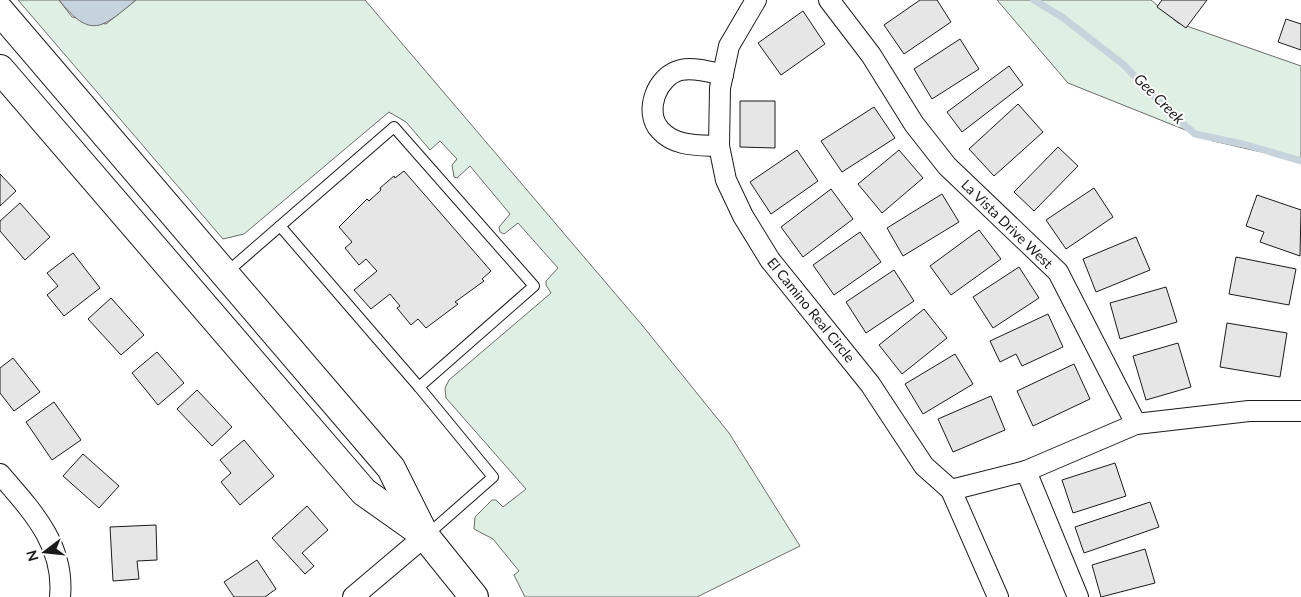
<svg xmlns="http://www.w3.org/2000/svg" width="1301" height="597" font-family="Lato,sans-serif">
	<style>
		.green { fill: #e0efe3; stroke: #6a6a6a }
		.water { fill: #c6d2dc; stroke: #6a6a6a }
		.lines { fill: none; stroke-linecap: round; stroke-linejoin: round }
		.stream { stroke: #c6d2dc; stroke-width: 7 }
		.building { fill: #e6e6e6; stroke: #1a1a1a }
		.service-casing { stroke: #1a1a1a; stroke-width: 12 }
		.minor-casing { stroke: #1a1a1a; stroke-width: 22 }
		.primary-casing { stroke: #1a1a1a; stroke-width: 30 }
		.service { stroke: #fff; stroke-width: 10 }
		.minor { stroke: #fff; stroke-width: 20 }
		.primary { stroke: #fff; stroke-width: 28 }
		.labels { text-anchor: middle; stroke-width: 4; stroke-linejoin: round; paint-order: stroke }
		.street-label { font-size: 14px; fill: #1a1a1a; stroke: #fff }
		.water-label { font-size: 15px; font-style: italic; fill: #1a1a1a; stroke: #fff }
	</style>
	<rect width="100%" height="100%" fill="#fff"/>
	<g class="green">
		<polygon points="18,0 59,0 72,17 106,24 136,0 365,0 642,325 729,433 800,546 697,597 525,597 514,575 519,571 493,539 474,529 475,517 492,500 496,500 503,507 526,489 446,398 445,388 449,380 551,293 546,285 546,281 558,268 518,223 504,234 500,232 499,227 510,214 470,166 457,178 454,177 452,165 457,159 440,141 430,150 406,122 389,112 244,234 223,239"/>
		<polygon points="997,0 1151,0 1178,23 1301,66 1301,161 1213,141 1068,83"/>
	</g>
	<path class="water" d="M59,0h77c-34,28 -45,40 -77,0z"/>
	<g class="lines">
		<polyline class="stream" points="1034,0 1062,17 1124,65 1167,110 1195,134 1247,145 1301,161"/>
	</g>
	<g class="building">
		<polygon points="920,0 937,0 951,22 904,54 884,25"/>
		<polygon points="1162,0 1207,0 1186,28 1157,7"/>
		<polygon points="803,11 825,44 781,75 758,43"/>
		<polygon points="1286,19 1301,24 1301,50 1278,42"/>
		<polygon points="960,39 979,69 932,99 914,69"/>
		<polygon points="1009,66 1023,85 962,132 947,112"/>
		<polygon points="740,101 775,101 775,148 740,147"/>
		<polygon points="1018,104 1043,132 994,176 969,149"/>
		<polygon points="874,107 895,138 842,172 821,141"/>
		<polygon points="1058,147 1078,166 1034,211 1014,192"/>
		<polygon points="797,150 818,181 771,214 750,182"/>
		<polygon points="899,150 923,178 882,213 858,184"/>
		<polygon points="404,171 491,271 482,279 484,281 455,302 458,304 426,328 418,319 411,325 397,308 400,306 390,294 371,309 354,290 377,271 366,259 359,265 345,248 352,242 339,227 367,199 369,201 381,190 380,188 394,176 395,178"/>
		<polygon points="0,174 16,191 0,206"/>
		<polygon points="1094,188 1113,217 1066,249 1046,220"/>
		<polygon points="831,189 853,219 803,257 781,227"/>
		<polygon points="942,194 959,222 903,256 887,228"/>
		<polygon points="1257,195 1301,210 1300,256 1260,242 1264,232 1246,226"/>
		<polygon points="20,203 50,237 25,260 0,231 0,221"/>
		<polygon points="979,230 1001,259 951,295 930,266"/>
		<polygon points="860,232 881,262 834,295 813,265"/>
		<polygon points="1136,237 1150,270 1096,292 1083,259"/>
		<polygon points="73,253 100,288 64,316 47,295 58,286 47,273"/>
		<polygon points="1236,257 1296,269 1289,305 1229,294"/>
		<polygon points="1019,267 1039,298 993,328 973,297"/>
		<polygon points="894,270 914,301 866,333 846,302"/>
		<polygon points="1166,287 1177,322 1120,339 1110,303"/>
		<polygon points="111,298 144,335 121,355 88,319"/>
		<polygon points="924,309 947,338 902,374 879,345"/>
		<polygon points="1048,314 1063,347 1022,366 1016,354 1000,362 990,341"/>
		<polygon points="1227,323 1287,333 1280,377 1220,367"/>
		<polygon points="1178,343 1191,387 1146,400 1133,356"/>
		<polygon points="157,352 184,383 158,405 132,373"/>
		<polygon points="955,354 973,384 923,414 905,384"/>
		<polygon points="13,358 40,392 14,411 0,393 0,368"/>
		<polygon points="1074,364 1090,399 1033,426 1017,391"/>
		<polygon points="197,390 232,427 212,446 177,409"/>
		<polygon points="991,396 1005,430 953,452 938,419"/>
		<polygon points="54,402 81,440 52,460 26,422"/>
		<polygon points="244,440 274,476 240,505 221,482 231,473 220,460"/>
		<polygon points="83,454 119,486 99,508 63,476"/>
		<polygon points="1115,463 1126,496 1073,513 1062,480"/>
		<polygon points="1150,502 1159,527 1084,553 1075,527"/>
		<polygon points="307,506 328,530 302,553 314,566 305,574 272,538"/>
		<polygon points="156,525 157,560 137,561 139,579 113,581 110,527"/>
		<polygon points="1145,549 1155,583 1101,597 1092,565"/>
		<polygon points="257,560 276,589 265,597 234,597 224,582"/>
	</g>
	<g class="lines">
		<defs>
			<g id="service">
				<polyline points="280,226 419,387"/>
				<polyline points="226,273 394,127 534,286 419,387 493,477 427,535"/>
			</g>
			<g id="minor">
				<polyline points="756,0 729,46 720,88 719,146 726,180 743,216 770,260 870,384 924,466 951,490 998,597"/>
				<polyline points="829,0 871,55 914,124 947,166 1058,272 1136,424"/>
				<path d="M719,146c-20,-1 -44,1 -59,-16 -17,-18 -3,-55 21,-60 13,-3 29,2 42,5"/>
				<polyline points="1026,471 1078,597"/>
				<path d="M0,474c32,37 65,71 60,123"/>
				<polyline points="951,490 1026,471 1136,424 1249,411 1301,411"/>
				<polyline points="353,597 425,536"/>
			</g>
			<g id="primary">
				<polyline points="0,11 391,468 425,536 474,597"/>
				<polyline points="0,69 364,492 422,533"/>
			</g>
		</defs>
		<use href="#service" class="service-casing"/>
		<use href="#minor" class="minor-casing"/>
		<use href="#primary" class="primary-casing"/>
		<use href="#service" class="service"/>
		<use href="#minor" class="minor"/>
		<use href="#primary" class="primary"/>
	</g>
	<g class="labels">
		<g class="street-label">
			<text transform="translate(1007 224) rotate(44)" y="5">La Vista Drive West</text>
			<text transform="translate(811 310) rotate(51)" y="5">El Camino Real Circle</text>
		</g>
		<g class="water-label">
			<text transform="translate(1159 99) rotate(45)" y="5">Gee Creek</text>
		</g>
	</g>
	<g transform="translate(45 552) rotate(254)" stroke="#ffffff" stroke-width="4" paint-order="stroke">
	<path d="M0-4L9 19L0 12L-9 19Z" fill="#1a1a1a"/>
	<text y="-8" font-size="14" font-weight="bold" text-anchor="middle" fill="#1a1a1a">N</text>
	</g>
</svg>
